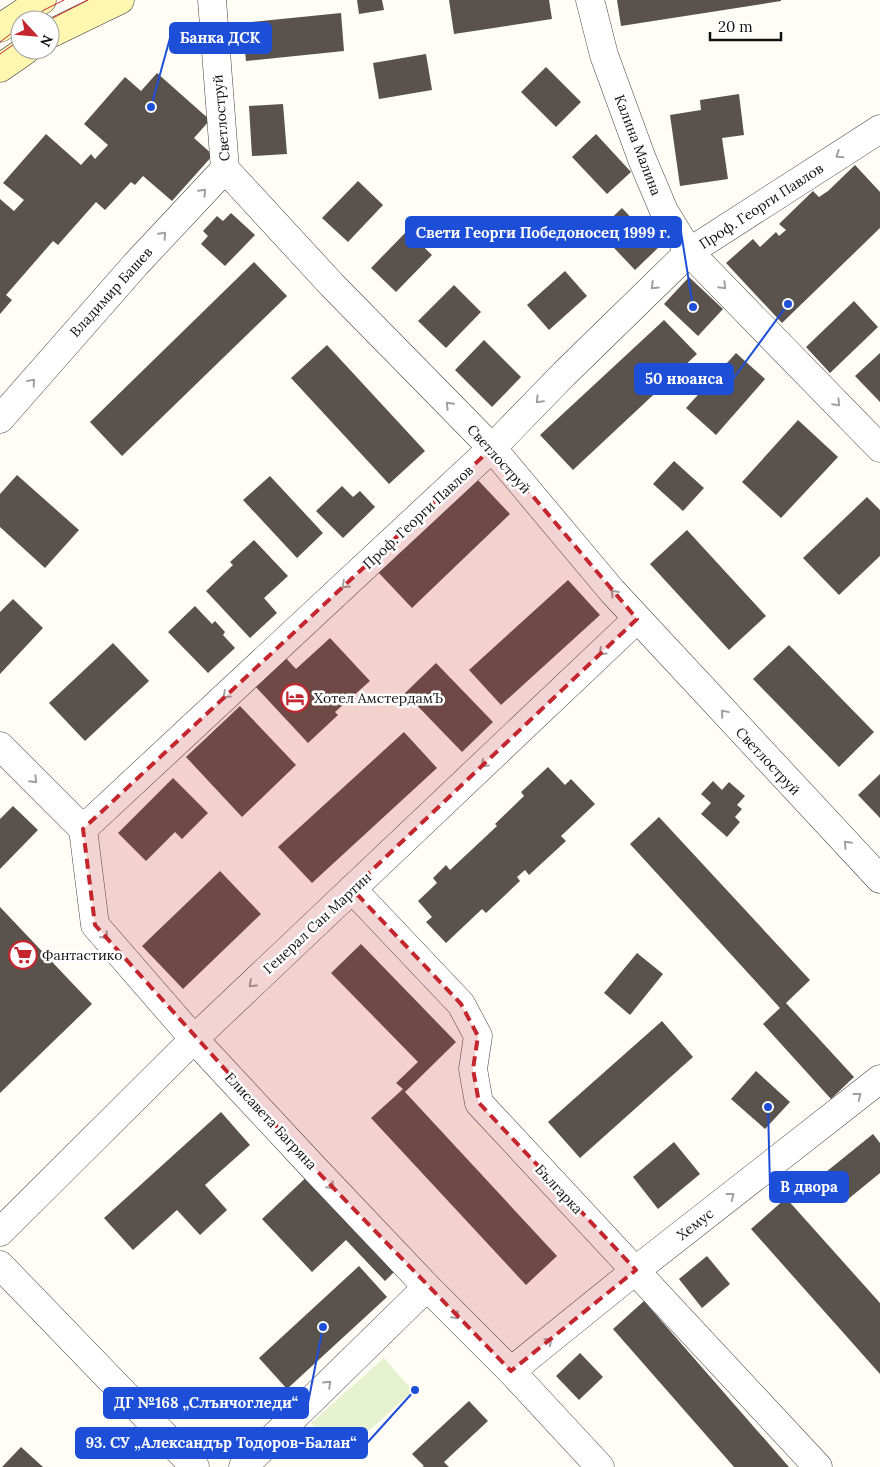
<svg xmlns="http://www.w3.org/2000/svg" width="880" height="1467" font-family="Lora,serif">
	<style>
		.pitch { fill: #e6f2cf }
		.building { fill: #5a524d }
		.lines { fill: none; stroke-linecap: round; stroke-linejoin: round }
		.minor-casing { stroke: #444; stroke-width: 29 }
		.tertiary-casing { stroke: #444; stroke-width: 29 }
		.secondary-casing { stroke: #333; stroke-width: 29 }
		.minor { stroke: #fff; stroke-width: 28 }
		.tertiary { stroke: #fff; stroke-width: 28 }
		.secondary { stroke: #fff6b0; stroke-width: 28 }
		.tram { stroke: #c4262e; stroke-width: 1 }
		.oneway { stroke: #a0a0a0 }
		.marked { fill: #c4262e; fill-opacity: 0.2; stroke: #c4262e; stroke-width: 4; stroke-dasharray: 10 6; stroke-linejoin: round }
		.labels { text-anchor: middle; stroke-width: 5; stroke-linejoin: round; paint-order: stroke }
		.street-label { font-size: 14px; fill: #111; stroke: #fff }
		.poi-label { font-size: 14px; fill: #111; stroke: #fff; text-anchor: start }
		.leader { fill: none; stroke: #1d4ed8; stroke-width: 2 }
		.callout-dot { fill: #1d4ed8; stroke: #fff; stroke-width: 2 }
		.callout { fill: #1d4ed8; stroke: #1d4ed8; stroke-width: 2 }
		.callout-label { font-size: 15px; text-anchor: middle; font-weight: bold; fill: #fff }
	</style>
	<rect width="100%" height="100%" fill="#fffdf5"/>
	<polygon class="pitch" points="384,1358 413,1391 341,1456 311,1423"/>
	<g class="building">
		<polygon points="357,0 382,0 384,10 359,14"/>
		<polygon points="449,0 549,0 552,19 454,34"/>
		<polygon points="617,0 781,0 781,1 621,26"/>
		<polygon points="341,13 344,51 246,61 242,23"/>
		<polygon points="426,54 432,90 379,99 373,63"/>
		<polygon points="546,67 581,102 556,127 521,92"/>
		<polygon points="157,73 210,120 194,138 213,155 172,201 143,176 135,185 131,182 105,210 96,202 58,245 53,241 6,295 12,300 0,314 0,199 14,211 24,200 3,183 46,134 81,165 91,154 95,159 108,145 84,124 125,77 141,91"/>
		<polygon points="739,94 744,135 722,138 728,179 680,186 670,115 701,110 700,100"/>
		<polygon points="283,104 287,154 252,156 249,106"/>
		<polygon points="596,134 631,172 607,194 572,157"/>
		<polygon points="855,165 880,192 880,228 782,323 726,263 753,239 760,247 776,232 779,236 786,230 779,224 813,191 819,197 828,191"/>
		<polygon points="358,181 383,205 348,242 322,218"/>
		<polygon points="622,208 659,247 635,270 598,231"/>
		<polygon points="231,213 255,235 225,266 201,244 208,236 203,231 217,216 223,221"/>
		<polygon points="407,231 432,255 396,292 371,268"/>
		<polygon points="254,262 287,296 122,456 90,422"/>
		<polygon points="565,271 587,296 549,330 527,305"/>
		<polygon points="689,277 723,309 698,336 664,304"/>
		<polygon points="454,285 481,312 446,348 418,321"/>
		<polygon points="854,301 878,327 830,373 806,347"/>
		<polygon points="664,320 697,354 573,470 540,435"/>
		<polygon points="484,340 521,377 492,407 455,370"/>
		<polygon points="327,345 425,451 389,484 291,378"/>
		<polygon points="736,353 765,379 716,435 686,408"/>
		<polygon points="880,353 880,402 855,376"/>
		<polygon points="798,420 838,457 781,518 742,482"/>
		<polygon points="674,461 704,488 683,511 653,484"/>
		<polygon points="17,475 79,530 45,568 0,527 0,494"/>
		<polygon points="270,476 323,533 297,558 243,500"/>
		<polygon points="476,478 510,514 412,608 378,572"/>
		<polygon points="342,486 353,497 360,491 375,507 343,538 316,511"/>
		<polygon points="867,497 880,510 880,556 839,595 803,558"/>
		<polygon points="687,530 766,616 729,650 650,564"/>
		<polygon points="254,540 288,576 264,598 277,613 250,638 206,591 233,565 230,562"/>
		<polygon points="568,580 600,615 501,705 469,670"/>
		<polygon points="13,599 43,628 0,674 0,612"/>
		<polygon points="195,606 212,624 215,621 225,632 223,635 235,648 208,673 168,632"/>
		<polygon points="330,638 370,681 335,712 338,715 308,743 254,685 284,656 296,669"/>
		<polygon points="113,643 149,681 85,741 49,703"/>
		<polygon points="789,645 874,732 839,767 753,679"/>
		<polygon points="436,663 493,722 462,752 405,693"/>
		<polygon points="240,706 296,765 242,817 186,757"/>
		<polygon points="404,732 437,768 312,883 278,847"/>
		<polygon points="548,767 565,785 571,779 595,804 561,836 566,841 529,875 525,870 517,877 520,881 486,913 482,909 446,943 426,922 432,917 418,901 437,883 433,878 446,865 450,870 497,826 495,824 524,796 521,792"/>
		<polygon points="880,774 880,818 858,795"/>
		<polygon points="173,778 208,813 182,839 175,832 146,861 118,833"/>
		<polygon points="713,781 722,790 729,782 745,796 737,805 742,809 735,817 740,822 727,837 701,814 711,803 701,794"/>
		<polygon points="13,806 38,830 0,869 0,819"/>
		<polygon points="659,817 810,980 786,1003 854,1077 831,1099 763,1024 780,1008 630,844"/>
		<polygon points="220,871 261,914 183,989 142,946"/>
		<polygon points="0,907 92,1004 0,1093"/>
		<polygon points="361,944 456,1042 405,1092 557,1256 526,1285 371,1118 403,1089 396,1083 418,1062 331,973"/>
		<polygon points="637,953 663,974 630,1015 604,993"/>
		<polygon points="662,1021 693,1057 580,1158 548,1122"/>
		<polygon points="756,1071 790,1102 765,1129 731,1099"/>
		<polygon points="221,1112 250,1145 205,1185 227,1210 200,1235 177,1210 133,1250 104,1218"/>
		<polygon points="873,1134 880,1143 880,1173 847,1200 826,1172"/>
		<polygon points="674,1142 700,1174 658,1209 633,1177"/>
		<polygon points="313,1171 401,1265 385,1281 346,1240 312,1272 262,1219"/>
		<polygon points="786,1198 880,1303 880,1374 751,1229"/>
		<polygon points="707,1256 730,1284 702,1308 679,1279"/>
		<polygon points="359,1266 387,1297 287,1389 259,1358"/>
		<polygon points="644,1301 789,1467 734,1467 613,1329"/>
		<polygon points="580,1353 603,1377 579,1400 556,1376"/>
		<polygon points="469,1401 488,1421 444,1462 449,1467 422,1467 424,1466 412,1454"/>
		<polygon points="21,1447 43,1467 2,1467"/>
	</g>
	<g class="lines">
		<defs>
			<g id="minor">
				<polyline points="212,0 225,169 332,285 492,448 612,591 880,879"/>
				<polyline points="590,0 604,55 642,159 664,211 689,252 880,448"/>
				<polyline points="0,419 136,264 225,169"/>
				<polyline points="0,746 83,829 95,925 194,1039 315,1169 427,1287 511,1371 600,1467"/>
				<polyline points="83,829 492,448 564,374 689,252 880,129"/>
				<polyline points="352,889 461,1004 478,1036 473,1069 479,1103 818,1467"/>
				<polyline points="0,1232 194,1039 637,619"/>
				<polyline points="511,1371 636,1270 880,1079"/>
				<polyline points="243,1467 427,1287"/>
			</g>
			<polyline id="tertiary" points="0,1265 195,1467"/>
			<g id="secondary">
				<polyline points="0,28 42,0"/>
				<polyline points="50,34 120,0"/>
				<polyline points="0,68 26,50"/>
			</g>
		</defs>
		<use href="#minor" class="minor-casing"/>
		<use href="#tertiary" class="tertiary-casing"/>
		<use href="#secondary" class="secondary-casing"/>
		<use href="#minor" class="minor"/>
		<use href="#tertiary" class="tertiary"/>
		<use href="#secondary" class="secondary"/>
		<g class="tram">
			<polyline points="30,20 44,10 64,0"/>
			<polyline points="49,20 88,0"/>
			<polyline points="0,42 20,27"/>
			<polyline points="0,54 20,40"/>
		</g>
	</g>
	<defs><path id="oneway-chevron" d="M-2-3.5L2.5 0L-2 3.5" fill="none" stroke-width="1.6" stroke-linecap="round" stroke-linejoin="round" transform="scale(1.25)"/></defs>
	<g class="oneway">
		<use href="#oneway-chevron" transform="translate(839 155) rotate(147)"/>
		<use href="#oneway-chevron" transform="translate(203 192) rotate(-47)"/>
		<use href="#oneway-chevron" transform="translate(163 235) rotate(-47)"/>
		<use href="#oneway-chevron" transform="translate(654 286) rotate(136)"/>
		<use href="#oneway-chevron" transform="translate(723 286) rotate(46)"/>
		<use href="#oneway-chevron" transform="translate(32 382) rotate(-49)"/>
		<use href="#oneway-chevron" transform="translate(539 400) rotate(134)"/>
		<use href="#oneway-chevron" transform="translate(837 403) rotate(46)"/>
		<use href="#oneway-chevron" transform="translate(449 405) rotate(-134)"/>
		<use href="#oneway-chevron" transform="translate(345 585) rotate(137)"/>
		<use href="#oneway-chevron" transform="translate(614 593) rotate(-132)"/>
		<use href="#oneway-chevron" transform="translate(602 652) rotate(137)"/>
		<use href="#oneway-chevron" transform="translate(226 695) rotate(137)"/>
		<use href="#oneway-chevron" transform="translate(724 713) rotate(-130)"/>
		<use href="#oneway-chevron" transform="translate(484 764) rotate(137)"/>
		<use href="#oneway-chevron" transform="translate(34 780) rotate(45)"/>
		<use href="#oneway-chevron" transform="translate(847 844) rotate(-133)"/>
		<use href="#oneway-chevron" transform="translate(105 936) rotate(49)"/>
		<use href="#oneway-chevron" transform="translate(252 984) rotate(137)"/>
		<use href="#oneway-chevron" transform="translate(858 1096) rotate(-38)"/>
		<use href="#oneway-chevron" transform="translate(331 1186) rotate(47)"/>
		<use href="#oneway-chevron" transform="translate(731 1196) rotate(-38)"/>
		<use href="#oneway-chevron" transform="translate(456 1316) rotate(45)"/>
		<use href="#oneway-chevron" transform="translate(549 1341) rotate(-39)"/>
		<use href="#oneway-chevron" transform="translate(328 1384) rotate(-44)"/>
	</g>
	<path class="marked" d="M492,448l145,171 -285,270 109,115 17,32 -5,33 6,34 157,167 -125,101 -196,-202 -220,-244 -12,-96z"/>
	<defs>
		<symbol id="hotel-ring" viewBox="-11 -11 22 22"><circle r="9.5" fill="#fff" stroke="#c4262e" stroke-width="1.5"/><path d="M-6-4.5h1.5V1H6V5H4.5V3h-9V5H-6ZM-4 0a1.8 1.8 0 1 1 3.6 0ZM.5 0V-2.5h3Q6-2.5 6 0Z" fill="#c4262e"/></symbol>
		<symbol id="supermarket-ring" viewBox="-11 -11 22 22"><circle r="9.5" fill="#fff" stroke="#c4262e" stroke-width="1.5"/><path d="M-6-5.5h2.5l.6 2H6L4.5 2H-2.5L-4.4-4H-6ZM-1.5 3.2a1.3 1.3 0 1 0 .1 0ZM3 3.2a1.3 1.3 0 1 0 .1 0Z" fill="#c4262e"/></symbol>
	</defs>
	<g fill-rule="evenodd">
		<use href="#hotel-ring" x="279" y="682" width="32" height="32"/>
		<use href="#supermarket-ring" x="7" y="939" width="32" height="32"/>
	</g>
	<g class="labels">
		<g class="street-label">
			<text transform="translate(221 118) rotate(-95)" y="5">Светлоструй</text>
			<text transform="translate(638 145) rotate(69)" y="5">Калина Малина</text>
			<text transform="translate(761 206) rotate(-33)" y="5">Проф. Георги Павлов</text>
			<text transform="translate(111 292) rotate(-48)" y="5">Владимир Башев</text>
			<text transform="translate(499 459) rotate(48)" y="5">Светлоструй</text>
			<text transform="translate(418 517) rotate(-43)" y="5">Проф. Георги Павлов</text>
			<text transform="translate(768 761) rotate(47)" y="5">Светлоструй</text>
			<text transform="translate(317 923) rotate(-43)" y="5">Генерал Сан Мартин</text>
			<text transform="translate(271 1121) rotate(47)" y="5">Елисавета Багряна</text>
			<text transform="translate(559 1189) rotate(47)" y="5">Българка</text>
			<text transform="translate(695 1224) rotate(-38)" y="5">Хемус</text>
		</g>
		<g class="poi-label">
			<text x="314" y="703">Хотел АмстердамЪ</text>
			<text x="42" y="960">Фантастико</text>
		</g>
	</g>
	<path class="leader" d="M151 107L170 38M693 307L681 232M788 304L733 379M768 1107L770 1187M323 1327L308 1403M415 1390L367 1443"/>
	<g class="callout-dot">
		<circle cx="151" cy="107" r="5"/>
		<circle cx="693" cy="307" r="5"/>
		<circle cx="788" cy="304" r="5"/>
		<circle cx="768" cy="1107" r="5"/>
		<circle cx="323" cy="1327" r="5"/>
		<circle cx="415" cy="1390" r="5"/>
	</g>
	<g class="callout">
		<rect x="170" y="23" width="101" height="30" rx="5"/>
		<rect x="406" y="217" width="275" height="30" rx="5"/>
		<rect x="635" y="364" width="98" height="30" rx="5"/>
		<rect x="770" y="1172" width="78" height="30" rx="5"/>
		<rect x="104" y="1388" width="204" height="30" rx="5"/>
		<rect x="76" y="1428" width="291" height="30" rx="5"/>
	</g>
	<g class="callout-label">
		<text x="220" y="43">Банка ДСК</text>
		<text x="543" y="238">Свети Георги Победоносец 1999 г.</text>
		<text x="684" y="384">50 нюанса</text>
		<text x="809" y="1192">В двора</text>
		<text x="206" y="1408">ДГ №168 „Слънчогледи“</text>
		<text x="221" y="1448">93. СУ „Александър Тодоров-Балан“</text>
	</g>
	<g transform="translate(35 35) rotate(116)"><circle r="24" fill="#ffffff" stroke="#a0a0a0"/>
	<path d="M0-4L9 19L0 12L-9 19Z" fill="#c4262e"/>
	<text y="-8" font-size="14" font-weight="bold" text-anchor="middle" fill="#111111">N</text>
	</g>
	<path d="M710 32v8h71v-8" fill="none" stroke="#111111" stroke-width="2.5"/>
	<text x="718" y="32" font-size="15" fill="#111111" stroke="#ffffff" stroke-width="4" paint-order="stroke">20 m</text>
</svg>
